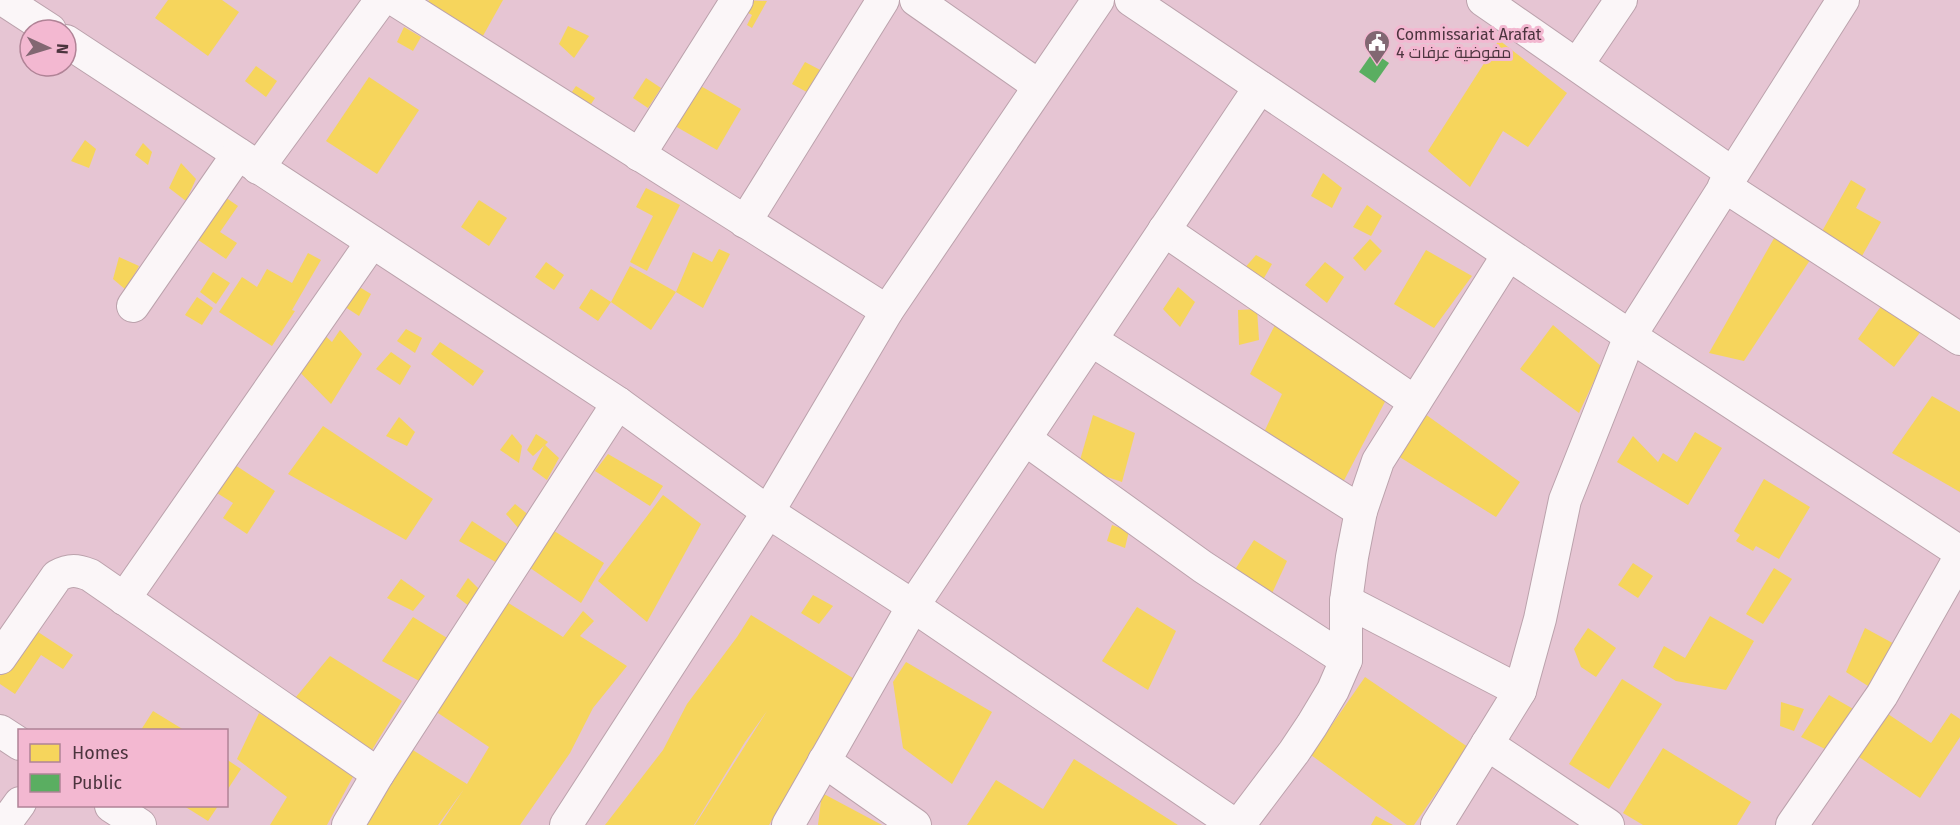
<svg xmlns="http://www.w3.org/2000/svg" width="1960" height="825" font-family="'Fira Sans',Cairo,sans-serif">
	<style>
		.homes { fill: #f6d55c }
		.public { fill: #5aae61 }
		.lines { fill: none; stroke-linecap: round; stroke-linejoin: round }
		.minor-casing { stroke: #bba2ac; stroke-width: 34 }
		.minor { stroke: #fbf6f8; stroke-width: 32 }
		.labels { text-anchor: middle; stroke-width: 6; stroke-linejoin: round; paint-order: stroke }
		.poi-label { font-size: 16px; fill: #4c343e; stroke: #f3b8d1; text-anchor: start }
	</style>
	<rect width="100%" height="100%" fill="#e6c5d3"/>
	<g class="homes">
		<polygon points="168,0 222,0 239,12 208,56 155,18"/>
		<polygon points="429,0 503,0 479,43 423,11"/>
		<polygon points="741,0 767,1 752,28 747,25 752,15 737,7"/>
		<polygon points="568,26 589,36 574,58 559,44"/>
		<polygon points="404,27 421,37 413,51 397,42"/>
		<polygon points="1499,40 1567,93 1528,147 1503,131 1470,187 1428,151"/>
		<polygon points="805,62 826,73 814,96 792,84"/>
		<polygon points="256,66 277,81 266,97 245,81"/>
		<polygon points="369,77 419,110 377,174 326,141"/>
		<polygon points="646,78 661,88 648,108 633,98"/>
		<polygon points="699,85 741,109 717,150 675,126"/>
		<polygon points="576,86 595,98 582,118 563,105"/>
		<polygon points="85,140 96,149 89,168 71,161"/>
		<polygon points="143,143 152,152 148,165 135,155"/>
		<polygon points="181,163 196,179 186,201 169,188"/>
		<polygon points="1323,173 1342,188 1332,208 1311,196"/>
		<polygon points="1851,180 1866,189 1856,208 1881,222 1862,256 1821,233"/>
		<polygon points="646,188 680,205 647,271 630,262 653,216 636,207"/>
		<polygon points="216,191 238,206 220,232 237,243 226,259 188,233"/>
		<polygon points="479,200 507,218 489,246 461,227"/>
		<polygon points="1367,205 1382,216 1371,236 1353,227"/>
		<polygon points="1777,233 1812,257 1744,361 1709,353"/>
		<polygon points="1370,239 1382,251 1365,271 1353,258"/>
		<polygon points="719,249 730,254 703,308 676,292 693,252 712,262"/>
		<polygon points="1426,250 1472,276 1434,328 1394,304"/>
		<polygon points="308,253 321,260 292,310 295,311 272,346 219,312 242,277 257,287 267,269 292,283"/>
		<polygon points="1256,255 1272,264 1260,285 1243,270"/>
		<polygon points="119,257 139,266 126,290 113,279"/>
		<polygon points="546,262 564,275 554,290 535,277"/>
		<polygon points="1325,262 1344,277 1327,303 1305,285"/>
		<polygon points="630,266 676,292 651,330 611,302 598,321 579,308 591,289 611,302"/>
		<polygon points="213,272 230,283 216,304 200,292"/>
		<polygon points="356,285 371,294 359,316 339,303"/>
		<polygon points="1178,287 1195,302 1180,327 1163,309"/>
		<polygon points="197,297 213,308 202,325 185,315"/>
		<polygon points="1886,299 1925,326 1894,367 1858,339"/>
		<polygon points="1257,309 1259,340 1239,345 1238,310"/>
		<polygon points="1276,323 1388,396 1340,488 1259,443 1282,394 1250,374"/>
		<polygon points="1553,325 1601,366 1579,413 1520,369"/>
		<polygon points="406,329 422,338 415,353 397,341"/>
		<polygon points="319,330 332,342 340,330 362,354 331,404 289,361"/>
		<polygon points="440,342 484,371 473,386 431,354"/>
		<polygon points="391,352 411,366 400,385 376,369"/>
		<polygon points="1932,396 1960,412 1960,492 1892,453"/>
		<polygon points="1425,414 1520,482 1496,517 1398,456"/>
		<polygon points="1093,415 1135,433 1122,482 1078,467"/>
		<polygon points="399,417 415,432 407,446 386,436"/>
		<polygon points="323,426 433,499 406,540 288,474"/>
		<polygon points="1695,432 1722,448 1688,505 1617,462 1633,436 1658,462 1663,453 1677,462"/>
		<polygon points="512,434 522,446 519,463 500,450"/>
		<polygon points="536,434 548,442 545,445 559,458 547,480 532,469 544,446 533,456 527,450"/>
		<polygon points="608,454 663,486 650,506 595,471"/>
		<polygon points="235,465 275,491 247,534 223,518 233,503 217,493"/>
		<polygon points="1764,479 1810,507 1779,559 1756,546 1753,551 1736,541 1740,535 1734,531"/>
		<polygon points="663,495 701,524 647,622 598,581"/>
		<polygon points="515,504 530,516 520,530 506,514"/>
		<polygon points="472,521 507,544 499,564 459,541"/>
		<polygon points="1112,525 1129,531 1125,548 1107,541"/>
		<polygon points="548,527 604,563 581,603 523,563"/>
		<polygon points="1254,540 1287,561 1268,602 1229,579"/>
		<polygon points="1633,563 1653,576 1638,598 1618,585"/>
		<polygon points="1774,568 1792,579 1763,624 1746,614"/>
		<polygon points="468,578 480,590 474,610 456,596"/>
		<polygon points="401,579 425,596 413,611 387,598"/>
		<polygon points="813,595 833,606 819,624 801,613"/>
		<polygon points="505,601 563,637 583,611 594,621 580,636 627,666 593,708 570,753 520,825 440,825 464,789 438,825 357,825 408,747 467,784 489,747 432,709"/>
		<polygon points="1137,607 1176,631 1148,690 1102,661"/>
		<polygon points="751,615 856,680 769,825 695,825 767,711 745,742 694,825 605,825 663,750 687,704 737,637"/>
		<polygon points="1710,616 1754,641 1726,690 1676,681 1653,667 1664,646 1685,658"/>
		<polygon points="413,617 452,641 425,684 382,661"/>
		<polygon points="32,628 73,655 63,669 41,655 15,694 0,684 0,676"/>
		<polygon points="1588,628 1616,648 1596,677 1581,667 1574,649"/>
		<polygon points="1865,628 1898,646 1879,693 1846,672"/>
		<polygon points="330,656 402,701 367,758 291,703"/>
		<polygon points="906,662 992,712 952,784 903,748 893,682"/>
		<polygon points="1365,677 1468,747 1414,825 1407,825 1311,755"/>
		<polygon points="1622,679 1662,704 1609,789 1569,764"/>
		<polygon points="1829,695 1855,710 1831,752 1801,737"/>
		<polygon points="1781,702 1804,709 1794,731 1780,726"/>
		<polygon points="153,711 184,730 141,730"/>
		<polygon points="259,713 355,773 327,825 270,825 287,797 237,759"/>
		<polygon points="1951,713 1960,719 1960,737 1920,798 1859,757 1888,714 1931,743"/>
		<polygon points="1663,748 1751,802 1737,825 1643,825 1623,813"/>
		<polygon points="226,759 241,769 226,792"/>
		<polygon points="1074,759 1178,825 967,825 996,780 1043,809"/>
		<polygon points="822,793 882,825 818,825"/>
		<polygon points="184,806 218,806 208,821"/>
		<polygon points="1376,816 1393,825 1371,825"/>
	</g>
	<polygon class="public" points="1373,52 1389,63 1375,83 1359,72"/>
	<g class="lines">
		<defs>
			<g id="minor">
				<polyline points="4,0 50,30"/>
				<polyline points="395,0 887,311"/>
				<polyline points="916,0 1039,86"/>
				<polyline points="1131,0 1630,336 1960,552"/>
				<polyline points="1483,0 1732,173"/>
				<polyline points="66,41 618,403 768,512 913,606 1235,825"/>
				<polyline points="1577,65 1621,0"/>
				<polyline points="639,155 737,0"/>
				<polyline points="258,168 381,0"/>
				<polyline points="1724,186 1960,339"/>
				<polyline points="745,222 883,0"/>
				<polyline points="1164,230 1415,402"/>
				<polyline points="133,306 238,154"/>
				<polyline points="1091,340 1361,511"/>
				<polyline points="1025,439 1203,567 1346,660"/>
				<polyline points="124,599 372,242"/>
				<polyline points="1346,601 1520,691"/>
				<path d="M0,658l57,-82c13,-7 20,-6 33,-1l288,199"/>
				<polyline points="0,731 20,744"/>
				<polyline points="1487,744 1608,825"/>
				<polyline points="824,761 915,825"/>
				<polyline points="111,806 140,825"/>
				<polyline points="4,825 20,803"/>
				<polyline points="348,825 378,774 618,403"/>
				<polyline points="566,825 768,512 887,311 1098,0"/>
				<polyline points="788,825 913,606 1260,87"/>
				<polyline points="1239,825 1294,752 1312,725 1333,690 1346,660 1346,601 1352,557 1361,511 1378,461 1508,255"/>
				<polyline points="1437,825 1520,691 1540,619 1565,500 1630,336 1843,0"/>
				<polyline points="1792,825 1882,695 1960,557"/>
			</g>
		</defs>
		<use href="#minor" class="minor-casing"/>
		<use href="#minor" class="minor"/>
	</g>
	<defs>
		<symbol id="civic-pin" viewBox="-11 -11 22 30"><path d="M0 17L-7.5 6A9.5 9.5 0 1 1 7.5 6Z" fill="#826772" stroke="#f3b8d1"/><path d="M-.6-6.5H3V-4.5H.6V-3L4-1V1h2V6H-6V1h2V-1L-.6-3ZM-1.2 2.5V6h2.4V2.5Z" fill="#fff"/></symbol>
	</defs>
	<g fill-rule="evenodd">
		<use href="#civic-pin" x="1362" y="28" width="30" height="40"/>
	</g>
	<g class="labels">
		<g class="poi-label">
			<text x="1396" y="40">Commissariat Arafat<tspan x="1396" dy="18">4 مفوضية عرفات</tspan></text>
		</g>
	</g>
	<rect x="18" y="729" width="210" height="78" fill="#f3b8d1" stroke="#b08396" stroke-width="1.5"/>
	<rect x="30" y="744" width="30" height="18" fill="#f6d55c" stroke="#b08396" stroke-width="1.5"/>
	<text x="72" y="759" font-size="18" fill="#4c343e">Homes</text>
	<rect x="30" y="774" width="30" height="18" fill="#5aae61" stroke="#b08396" stroke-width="1.5"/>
	<text x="72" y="789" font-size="18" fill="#4c343e">Public</text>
	<g transform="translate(48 48) rotate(94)"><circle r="28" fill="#f3b8d1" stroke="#b08396" stroke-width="1.5"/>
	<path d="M0-4.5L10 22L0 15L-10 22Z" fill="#826772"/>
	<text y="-9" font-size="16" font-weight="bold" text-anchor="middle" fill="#4c343e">N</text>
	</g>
</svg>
